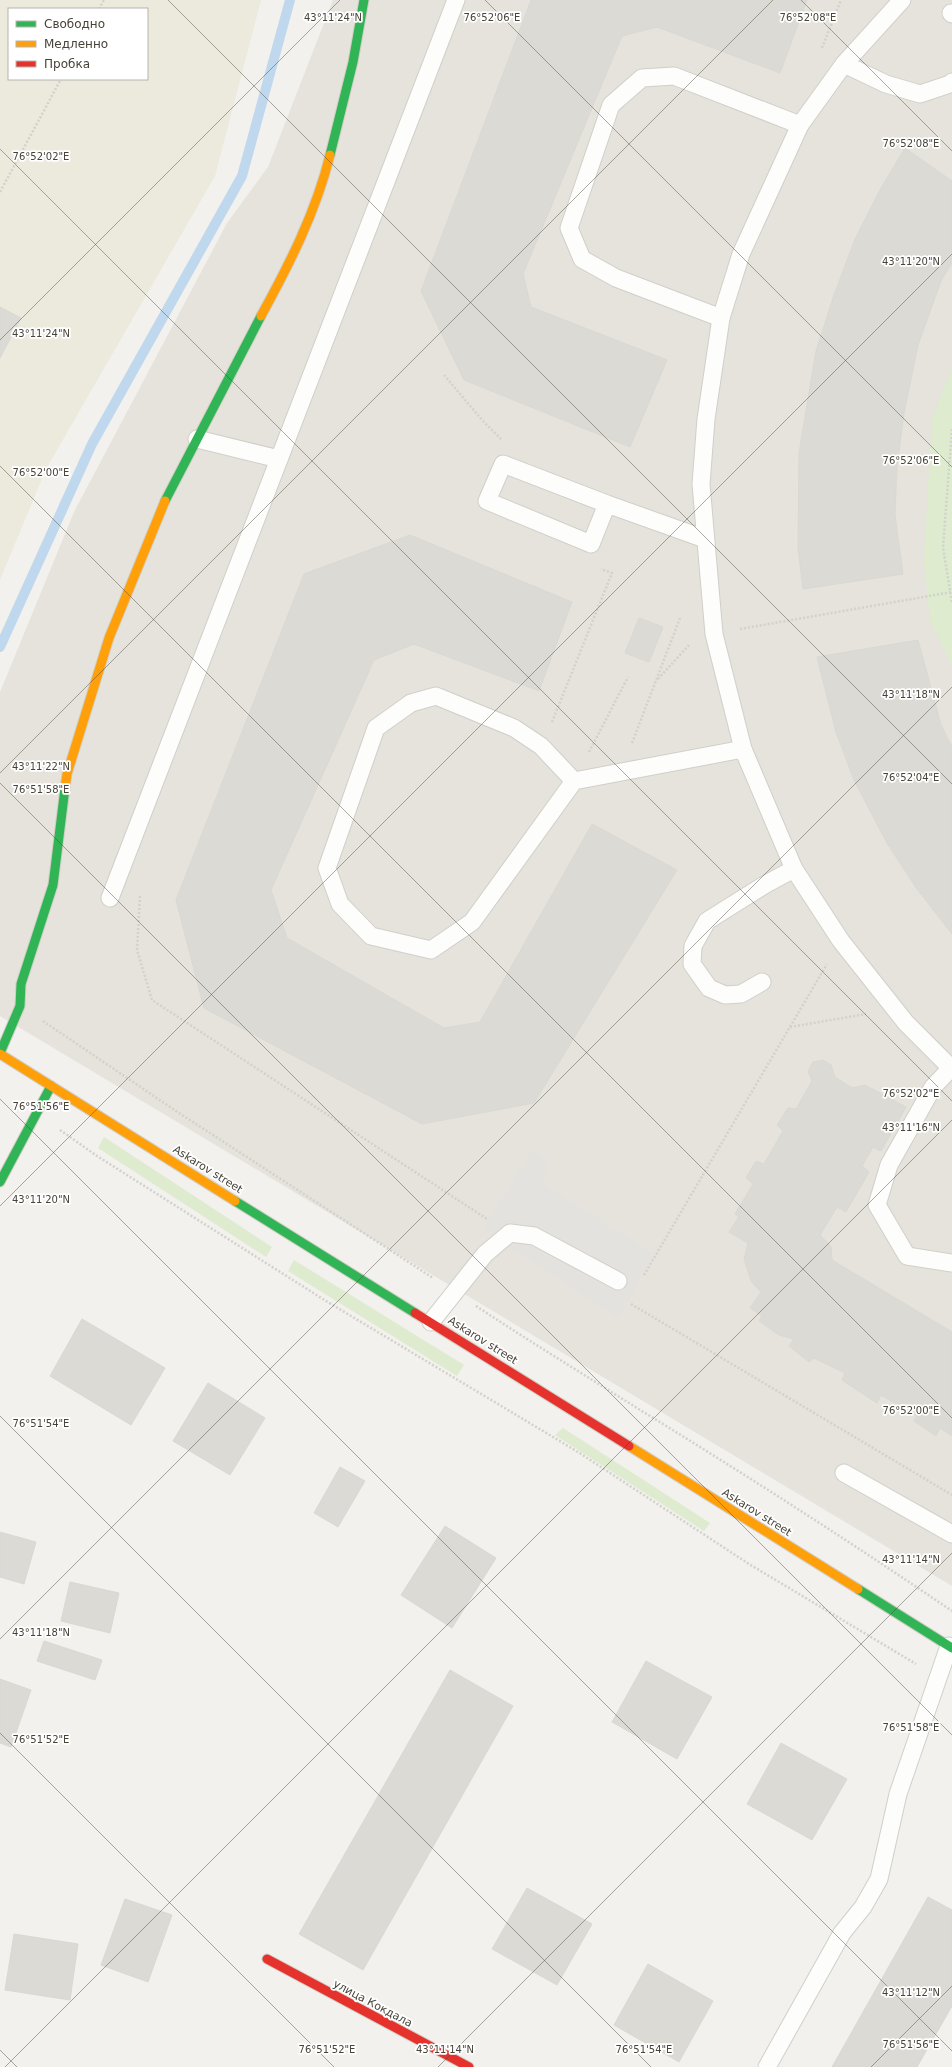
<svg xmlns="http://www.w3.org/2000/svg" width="952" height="2067" font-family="'DejaVu Sans',sans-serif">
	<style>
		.residential { fill: #e5e3db }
		.education { fill: #ece9dd; fill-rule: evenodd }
		.green { fill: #deebcf }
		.parking { fill: #e4e2de }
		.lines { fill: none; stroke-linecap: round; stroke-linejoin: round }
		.stream { stroke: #c0d8ed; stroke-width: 10 }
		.building { fill: #dcdad5; stroke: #dad8d3 }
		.lane-casing { stroke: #d0cfca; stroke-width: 19 }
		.fast-casing { stroke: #d0cec4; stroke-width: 11 }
		.slow-casing { stroke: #d0cec4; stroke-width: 11 }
		.jam-casing { stroke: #d0cec4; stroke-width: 11 }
		.path { stroke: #d2d1cb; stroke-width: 2.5; stroke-dasharray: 2 2; stroke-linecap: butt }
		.lane { stroke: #fdfdfc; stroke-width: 17 }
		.fast { stroke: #30b455; stroke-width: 9 }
		.slow { stroke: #ff9f0a; stroke-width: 9 }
		.jam { stroke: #e5322d; stroke-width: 9 }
		.ticks { fill: none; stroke: #484339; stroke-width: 1; stroke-opacity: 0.45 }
		.labels { text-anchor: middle; stroke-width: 3.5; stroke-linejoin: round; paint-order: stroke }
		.street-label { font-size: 11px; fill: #484339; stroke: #fff }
		.ticks-label { font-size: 10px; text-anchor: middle; fill: #484339; stroke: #fff; stroke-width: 3.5; stroke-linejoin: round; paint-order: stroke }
	</style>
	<rect width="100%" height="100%" fill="#f2f1ed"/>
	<polygon class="residential" points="333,0 952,0 952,1586 0,1016 0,692 74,512 227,223 268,167"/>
	<path class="education" d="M0,0h261l-46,176 -169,293 -46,111zM9,9h138v70h-138z"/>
	<g class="green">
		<polygon points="952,368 952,666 930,620 924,560 932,419"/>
		<polygon points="104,1137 272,1247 266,1257 98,1148"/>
		<polygon points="294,1260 464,1365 457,1376 288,1271"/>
		<polygon points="563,1428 710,1523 704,1531 555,1435"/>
	</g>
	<polygon class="parking" points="532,1151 550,1164 542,1183 653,1254 619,1318 483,1229"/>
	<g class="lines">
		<polyline class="stream" points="0,647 92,444 242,176 290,0"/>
	</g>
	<g class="building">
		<polygon points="531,0 807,0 780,73 657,27 622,36 523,274 531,307 667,360 630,447 464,380 421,291"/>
		<polygon points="905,148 952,181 952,263 941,281 918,345 904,413 897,467 895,515 903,574 803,589 798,548 799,453 816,351 834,295 855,239 880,190"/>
		<polygon points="0,307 21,318 0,358"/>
		<polygon points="410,535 572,602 539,691 414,644 374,660 271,890 287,938 444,1028 480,1022 592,824 677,870 534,1103 422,1124 204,1008 176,900 304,574"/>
		<polygon points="639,618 663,627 649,662 625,653"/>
		<polygon points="918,640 941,725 952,747 952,934 917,889 887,843 854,780 836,732 817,657"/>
		<polygon points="823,1060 831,1065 835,1077 852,1088 865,1085 906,1107 881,1151 873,1147 862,1166 869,1172 846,1212 837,1207 820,1235 831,1246 832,1260 952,1332 952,1436 940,1428 936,1436 914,1421 917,1416 881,1395 877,1403 842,1380 845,1373 814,1358 809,1362 789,1346 794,1339 779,1335 759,1321 762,1316 750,1308 761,1292 751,1281 744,1259 748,1243 729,1232 739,1217 735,1214 753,1184 746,1178 756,1161 764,1164 783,1131 777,1125 788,1108 796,1109 812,1081 808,1071 813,1062"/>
		<polygon points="82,1319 165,1368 131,1425 50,1376"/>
		<polygon points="208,1383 265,1418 230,1475 173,1441"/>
		<polygon points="340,1467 365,1481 338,1527 314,1513"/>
		<polygon points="445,1526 496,1558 452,1628 401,1595"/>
		<polygon points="0,1532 36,1542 24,1584 0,1577"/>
		<polygon points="70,1582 119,1593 110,1633 61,1621"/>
		<polygon points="44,1641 102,1660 95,1680 37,1661"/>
		<polygon points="646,1661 712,1697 677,1759 612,1722"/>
		<polygon points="450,1670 513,1706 363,1970 299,1934"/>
		<polygon points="0,1679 31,1690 11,1747 0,1743"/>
		<polygon points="781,1743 847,1779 812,1840 747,1804"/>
		<polygon points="527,1888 592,1924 557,1985 492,1949"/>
		<polygon points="928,1897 952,1910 952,2006 917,2067 832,2067"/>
		<polygon points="125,1899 172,1915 148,1982 101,1965"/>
		<polygon points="14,1934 78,1944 70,2000 5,1990"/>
		<polygon points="648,1964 713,2001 679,2062 614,2025"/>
	</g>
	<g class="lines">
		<defs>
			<g id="lane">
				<polyline points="902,0 844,64 800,125 741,254 721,318 706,419 701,484 714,634 743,749 794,869 841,941 906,1023 952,1069"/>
				<polyline points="951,13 952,14"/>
				<polyline points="844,64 886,84 920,94 950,84 952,82"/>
				<polyline points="721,318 616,278 582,259 569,228 611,105 642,78 674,76 800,125"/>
				<polyline points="197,439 279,459"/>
				<polyline points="607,504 591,544 487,501 503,464 607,504 705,539"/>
				<polyline points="574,781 541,746 514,728 436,696 411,703 376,728 327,868 340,904 371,936 431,950 472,922 574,781 743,749"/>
				<polyline points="110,898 456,0"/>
				<polyline points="762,982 741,994 725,995 709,988 692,964 693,946 707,921 766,884 794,869"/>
				<polyline points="951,1068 933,1087 889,1165 877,1205 907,1256 952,1263"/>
				<polyline points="431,1322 485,1254 510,1233 534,1236 618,1281"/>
				<polyline points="844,1473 952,1534"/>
				<polyline points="767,2067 842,1933 863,1907 879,1879 898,1794 949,1646"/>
			</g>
			<g id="fast">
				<polyline points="330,155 353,62 364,0"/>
				<polyline points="165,501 261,316"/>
				<polyline points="0,1053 20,1006 21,984 53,885 65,788"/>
				<polyline points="0,1182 51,1086"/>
				<polyline points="235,1201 415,1313"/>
				<polyline points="858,1589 952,1648"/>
			</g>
			<g id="slow">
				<path d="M261,316c28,-51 55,-104 69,-161"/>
				<polyline points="65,788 67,774 109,638 165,501"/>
				<polyline points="0,1054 235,1201"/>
				<polyline points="629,1446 858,1589"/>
			</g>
			<g id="jam">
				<polyline points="415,1313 629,1446"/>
				<polyline points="267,1959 469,2067"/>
			</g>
		</defs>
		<use href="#lane" class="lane-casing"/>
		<use href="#fast" class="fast-casing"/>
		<use href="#slow" class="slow-casing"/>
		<use href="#jam" class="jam-casing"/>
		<g class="path">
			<polyline points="99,9 104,0"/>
			<polyline points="822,48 841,0"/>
			<polyline points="0,192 61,79"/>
			<polyline points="444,375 482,420 501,439"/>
			<polyline points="952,429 943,547 952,603"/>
			<polyline points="740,629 952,592"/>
			<polyline points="658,679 690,644"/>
			<polyline points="552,722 612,573 601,569"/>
			<polyline points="632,743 680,618"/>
			<polyline points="589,752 628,677"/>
			<polyline points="140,896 137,950 152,1000 487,1219"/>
			<polyline points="43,1021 173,1109 433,1278"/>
			<polyline points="790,1027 866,1014"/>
			<polyline points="60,1130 97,1156 326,1301 578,1452 749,1564 916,1664"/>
			<polyline points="644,1275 827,964"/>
			<polyline points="631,1304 952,1495"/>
			<path d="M476,1306c53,35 107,68 161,102 106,65 212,133 315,203"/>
		</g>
		<use href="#lane" class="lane"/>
		<use href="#fast" class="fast"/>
		<use href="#slow" class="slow"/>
		<use href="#jam" class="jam"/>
	</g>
	<path class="ticks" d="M168,0l784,784M485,0l467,467M801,0l151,151M0,149l952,952M0,340l340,-340M0,466l952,952M0,773l773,-773M0,783l952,952M0,1099l952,952M0,1206l952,-952M0,1416l651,651M0,1639l952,-952M0,1733l334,334M0,2050l17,17M5,2067l947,-947M438,2067l514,-514M871,2067l81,-81"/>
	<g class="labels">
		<g class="street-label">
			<text transform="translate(208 1169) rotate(32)" y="4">Askarov street</text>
			<text transform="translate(483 1340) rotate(32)" y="4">Askarov street</text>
			<text transform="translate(757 1512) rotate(32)" y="4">Askarov street</text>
			<text transform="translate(373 2003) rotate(28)" y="4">улица Кокдала</text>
		</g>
	</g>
	<g class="ticks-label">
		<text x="808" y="21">76°52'08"E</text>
		<text x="492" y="21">76°52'06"E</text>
		<text x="333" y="21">43°11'24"N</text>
		<text x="911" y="147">76°52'08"E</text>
		<text x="41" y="160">76°52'02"E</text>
		<text x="911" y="265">43°11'20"N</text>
		<text x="41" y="337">43°11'24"N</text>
		<text x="911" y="464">76°52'06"E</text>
		<text x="41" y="476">76°52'00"E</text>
		<text x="911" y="698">43°11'18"N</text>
		<text x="41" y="770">43°11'22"N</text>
		<text x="911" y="781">76°52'04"E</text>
		<text x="41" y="793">76°51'58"E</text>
		<text x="911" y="1097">76°52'02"E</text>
		<text x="41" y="1110">76°51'56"E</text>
		<text x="911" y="1131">43°11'16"N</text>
		<text x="41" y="1203">43°11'20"N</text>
		<text x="911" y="1414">76°52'00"E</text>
		<text x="41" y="1427">76°51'54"E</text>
		<text x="911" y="1563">43°11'14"N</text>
		<text x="41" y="1636">43°11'18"N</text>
		<text x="911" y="1731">76°51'58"E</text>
		<text x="41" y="1743">76°51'52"E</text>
		<text x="911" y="1996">43°11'12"N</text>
		<text x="911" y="2048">76°51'56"E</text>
		<text x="327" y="2053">76°51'52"E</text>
		<text x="445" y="2053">43°11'14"N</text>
		<text x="644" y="2053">76°51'54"E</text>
	</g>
	<rect x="8" y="8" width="140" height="72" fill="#ffffff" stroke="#b6b4b0"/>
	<rect x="16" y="21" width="20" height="6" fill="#30b455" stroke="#b6b4b0"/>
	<text x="44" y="28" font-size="12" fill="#484339">Свободно</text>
	<rect x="16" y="41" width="20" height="6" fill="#ff9f0a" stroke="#b6b4b0"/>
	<text x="44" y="48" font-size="12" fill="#484339">Медленно</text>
	<rect x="16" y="61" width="20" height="6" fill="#e5322d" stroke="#b6b4b0"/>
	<text x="44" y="68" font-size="12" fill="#484339">Пробка</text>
</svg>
